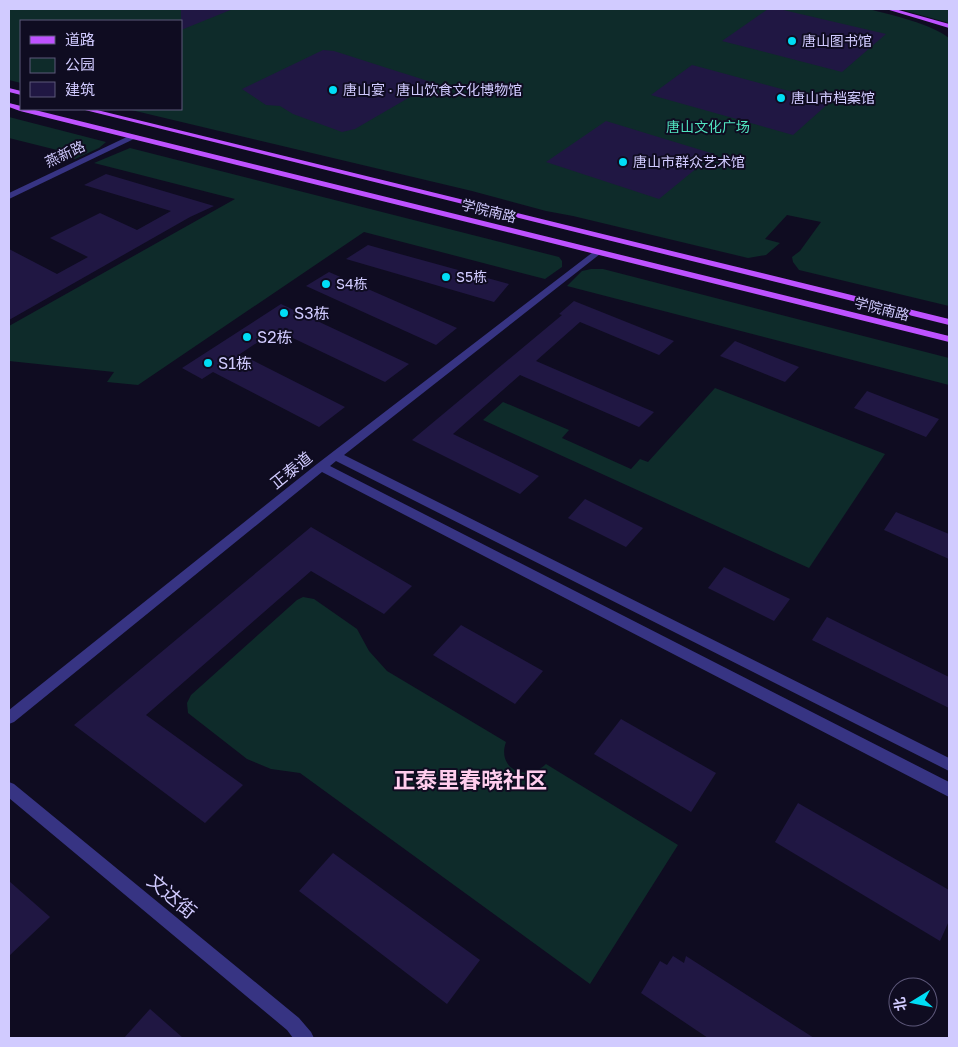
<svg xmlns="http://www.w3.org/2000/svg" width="958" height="1047" font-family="'Golos Text','Noto Sans SC',sans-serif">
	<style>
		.green { fill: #0e2b2a }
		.building { fill: #201743 }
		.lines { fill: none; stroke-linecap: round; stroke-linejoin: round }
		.minor { fill: #373483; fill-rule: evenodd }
		.major { fill: #be52ff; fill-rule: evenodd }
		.poi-dot { fill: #00def6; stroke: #0f0c21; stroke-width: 2 }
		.labels { text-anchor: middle; stroke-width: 4; stroke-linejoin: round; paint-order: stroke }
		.far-poi-label { font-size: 14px; fill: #d1cbff; stroke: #0f0c21; text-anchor: start }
		.far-park-label { font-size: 14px; fill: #51e5c0; stroke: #0f0c21 }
		.far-street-label { font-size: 14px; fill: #d1cbff; stroke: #0f0c21 }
		.poi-label { font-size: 16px; fill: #d1cbff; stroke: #0f0c21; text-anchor: start }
		.street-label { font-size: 16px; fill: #d1cbff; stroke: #0f0c21 }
		.near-street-label { font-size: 19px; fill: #d1cbff; stroke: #0f0c21 }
		.near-quarter-label { font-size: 22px; font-weight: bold; fill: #ffcded; stroke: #0f0c21 }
	</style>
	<rect width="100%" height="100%" fill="#0f0c21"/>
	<g class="green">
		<path d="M9,9h860c22,6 63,15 80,29v268l-150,-36 -6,-8 -1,-5 8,-6 21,-29 -34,-7 -22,24 15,4 -14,12 -18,3 -175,-42 -27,-5 -74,-20 -345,-82h54v-88h-160v62l-12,-3z"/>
		<polygon points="899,9 949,9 949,23"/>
		<polygon points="9,117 106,142 99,148 75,159 68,156 65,152 9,138"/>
		<polygon points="130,148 559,257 562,261 562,267 545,279 364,232 138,385 107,382 114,372 9,361 9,326 235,199 94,163"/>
		<polygon points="591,269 603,269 949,358 949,385 567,286 582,271"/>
		<polygon points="715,388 885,454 809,568 483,420 503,402 569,430 562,438 631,469 640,459 648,462"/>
		<path d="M303,597l11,2 43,30 12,22 18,20 119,71c-10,28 22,40 40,22l132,81 -88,139 -290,-211 -29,-4 -24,-10 -59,-46 -1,-10 4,-8 106,-95z"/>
	</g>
	<g class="building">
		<polygon points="181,9 233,9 181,30"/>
		<polygon points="768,9 779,9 886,34 842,72 722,41"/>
		<polygon points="323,50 334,51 434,83 355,129 342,132 293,114 280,106 266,105 242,89"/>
		<polygon points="692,65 830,102 793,135 651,95"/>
		<polygon points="606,121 714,154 659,199 546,162"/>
		<polygon points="106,174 214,206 190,217 9,320 9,249 57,274 88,257 50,238 100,213 137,230 171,211 84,185"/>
		<polygon points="368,245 400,254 509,284 494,302 346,259"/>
		<polygon points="329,272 457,328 436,345 306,286"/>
		<polygon points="574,301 674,341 659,355 580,322 536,361 654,412 639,427 520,375 453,434 539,476 520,494 412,440 562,315 559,314"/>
		<polygon points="281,304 409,364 385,382 276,330 240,354 345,407 319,427 213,372 202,379 182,368"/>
		<polygon points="735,341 799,367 785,382 720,356"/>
		<polygon points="867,391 939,419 926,437 854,408"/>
		<polygon points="585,499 643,528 626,547 568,518"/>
		<polygon points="896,512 949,534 949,559 884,530"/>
		<polygon points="311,527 412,586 384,614 311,571 146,715 243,785 205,823 74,725"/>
		<polygon points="724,567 790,599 774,621 708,588"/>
		<polygon points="827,617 949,677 949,708 812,640"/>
		<polygon points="461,625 543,671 515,704 433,655"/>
		<polygon points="621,719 716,773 691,812 594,754"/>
		<polygon points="798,803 949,890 949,921 940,941 775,842"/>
		<polygon points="333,853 480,960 447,1004 299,891"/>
		<polygon points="9,881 50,917 9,956"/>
		<polygon points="673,956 684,963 686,956 814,1038 708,1038 641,993 660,961 667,965"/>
		<polygon points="150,1009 183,1038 124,1038"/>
	</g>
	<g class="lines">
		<g class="minor">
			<polygon points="131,135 138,137 9,199 9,193"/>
			<polygon points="597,249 602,252 600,254 344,455 949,758 949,771 336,461 330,466 949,782 949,797 322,472 14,722 9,724 9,710 317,464"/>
			<polygon points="9,782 14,784 299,1018 311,1032 314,1038 293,1038 287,1030 9,798"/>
		</g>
		<g class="major">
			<polygon points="886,9 895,9 949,24 949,28"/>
			<polygon points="9,88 21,91 21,95 9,92"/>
			<polygon points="9,103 21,106 21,109 31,109 949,336 949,342 20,111 9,107"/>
			<polygon points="81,109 93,109 949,319 949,325"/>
		</g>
	</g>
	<g class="poi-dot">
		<circle cx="792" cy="41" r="5"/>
		<circle cx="333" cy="90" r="5"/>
		<circle cx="781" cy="98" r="5"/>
		<circle cx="623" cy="162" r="5"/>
		<circle cx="446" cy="277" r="5"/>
		<circle cx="326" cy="284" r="5"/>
		<circle cx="284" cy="313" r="5"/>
		<circle cx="247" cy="337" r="5"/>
		<circle cx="208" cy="363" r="5"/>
	</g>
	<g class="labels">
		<g class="far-poi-label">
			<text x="802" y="46">唐山图书馆</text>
			<text x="343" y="95">唐山宴 · 唐山饮食文化博物馆</text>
			<text x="791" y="103">唐山市档案馆</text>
			<text x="633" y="167">唐山市群众艺术馆</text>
			<text x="456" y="282">S5栋</text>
			<text x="336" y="289">S4栋</text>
		</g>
		<g class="far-park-label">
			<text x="708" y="132">唐山文化广场</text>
		</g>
		<g class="far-street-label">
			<text transform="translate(65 154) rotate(-25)" y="5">燕新路</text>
			<text transform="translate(489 211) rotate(14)" y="5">学院南路</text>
			<text transform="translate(882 309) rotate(14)" y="5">学院南路</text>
		</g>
		<g class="poi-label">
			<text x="294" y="319">S3栋</text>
			<text x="257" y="343">S2栋</text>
			<text x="218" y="369">S1栋</text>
		</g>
		<g class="street-label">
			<text transform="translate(291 470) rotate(-39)" y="6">正泰道</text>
		</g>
		<g class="near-street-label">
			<text transform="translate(172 896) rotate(40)" y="7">文达街</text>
		</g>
		<g class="near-quarter-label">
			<text x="470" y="788">正泰里春晓社区</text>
		</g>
	</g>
	<rect width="958" height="1047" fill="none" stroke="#d1cbff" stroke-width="20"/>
	<rect x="20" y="20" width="162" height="90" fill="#0f0c21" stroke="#5d587a"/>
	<rect x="30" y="36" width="25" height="8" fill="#be52ff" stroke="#5d587a"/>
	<text x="65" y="45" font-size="15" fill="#d1cbff">道路</text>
	<rect x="30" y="58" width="25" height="15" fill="#0e2b2a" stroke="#5d587a"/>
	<text x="65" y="70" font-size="15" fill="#d1cbff">公园</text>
	<rect x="30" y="82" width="25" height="15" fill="#201743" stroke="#5d587a"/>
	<text x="65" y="95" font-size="15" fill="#d1cbff">建筑</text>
	<g transform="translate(913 1002) rotate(260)"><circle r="24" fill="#0f0c21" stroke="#5d587a"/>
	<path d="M0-4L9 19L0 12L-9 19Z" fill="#00def6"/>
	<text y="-8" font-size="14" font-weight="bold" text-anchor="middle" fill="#d1cbff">北</text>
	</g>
</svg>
